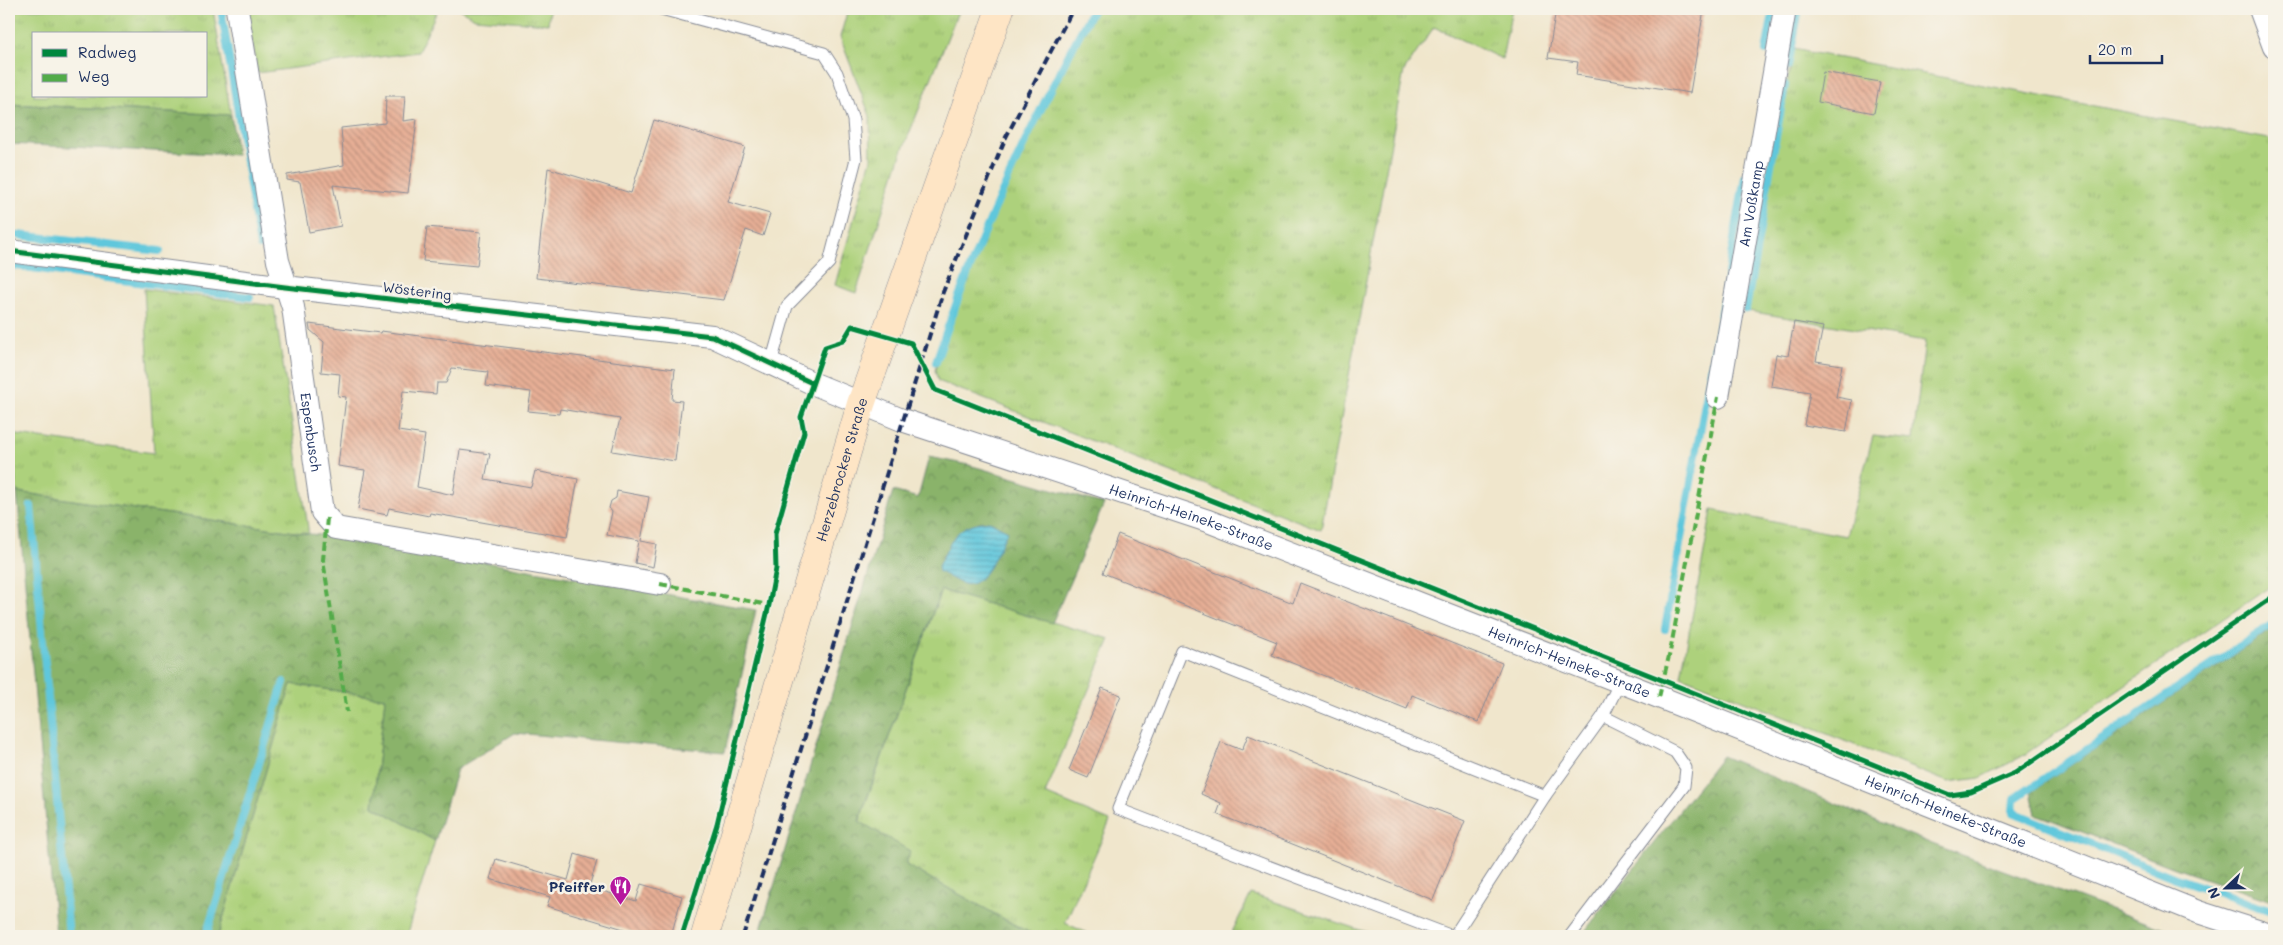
<svg xmlns="http://www.w3.org/2000/svg" width="2283" height="945" font-family="Mali,sans-serif">
	<style>
		.grass { fill: url(#grass-tufts); stroke: #64806c; fill-rule: evenodd }
		.forest { fill: url(#forest-crowns); stroke: #527164 }
		.water { fill: url(#water-rules); stroke: #3d7b9d }
		.lines { fill: none; stroke-linecap: round; stroke-linejoin: round }
		.stream { stroke: #5fc7dc; stroke-width: 8 }
		.building { fill: url(#building-back-hatch) }
		.service-casing { stroke: #868a95; stroke-width: 13 }
		.minor-casing { stroke: #868a95; stroke-width: 24 }
		.secondary-casing { stroke: #868a95; stroke-width: 29 }
		.service { stroke: #fff; stroke-width: 11 }
		.minor { stroke: #fff; stroke-width: 22 }
		.secondary { stroke: #fee5c5; stroke-width: 28 }
		.rail { stroke: #1b2f5e; stroke-width: 4; stroke-dasharray: 8 4; stroke-linecap: butt }
		.quiet { stroke: #52ab49; stroke-width: 4; stroke-dasharray: 8 4; stroke-linecap: butt }
		.cycleway-casing { stroke: #f7f3e8; stroke-width: 8 }
		.cycleway { stroke: #00873e; stroke-width: 5 }
		.labels { text-anchor: middle; stroke-width: 5; stroke-linejoin: round; paint-order: stroke }
		.street-label { font-size: 14px; fill: #1b2f5e; stroke: #f7f3e8 }
		.poi-label { font-size: 14px; font-weight: bold; fill: #1b2f5e; stroke: #f7f3e8; text-anchor: end }
	</style>
	<defs>
		<pattern id="grass-tufts" width="24" height="20" patternUnits="userSpaceOnUse" patternTransform="scale(1.25)"><rect width="24" height="20" fill="#add17b"/><path d="M3 7l-1-3M5 7V3M7 7l1-3M15 17l-1-3M17 17v-4M19 17l1-3" fill="none" stroke="#94b46d"/></pattern>
		<pattern id="forest-crowns" width="20" height="18" patternUnits="userSpaceOnUse" patternTransform="scale(1.25)"><rect width="20" height="18" fill="#8ab36b"/><path d="M2 6a3 3 0 1 1 6 0M12 15a3 3 0 1 1 6 0" fill="none" stroke="#70925b"/></pattern>
		<pattern id="water-rules" width="6" height="5" patternUnits="userSpaceOnUse" patternTransform="scale(1.25)"><rect width="6" height="5" fill="#5fc7dc"/><path d="M0 2.5h6" fill="none" stroke="#4ea2b6"/></pattern>
		<pattern id="building-back-hatch" width="6" height="6" patternUnits="userSpaceOnUse" patternTransform="scale(1.25)"><rect width="6" height="6" fill="#e7af95"/><path d="M-1 5l2 2M0 0l6 6M5-1l2 2" fill="none" stroke="#ba8f7d"/></pattern>
	</defs>
	<rect width="100%" height="100%" fill="#f7f3e8"/>
	<filter id="ink" filterUnits="userSpaceOnUse"><feTurbulence type="fractalNoise" baseFrequency=".02" numOctaves="2"/><feDisplacementMap in="SourceGraphic" scale="10" xChannelSelector="R" yChannelSelector="G"/><feConvolveMatrix kernelMatrix="1 2 1 2 8 2 1 2 1" color-interpolation-filters="sRGB"/></filter>
	<filter id="wash" filterUnits="userSpaceOnUse"><feTurbulence type="fractalNoise" baseFrequency=".0096" numOctaves="4" result="noise"/><feDisplacementMap in="SourceGraphic" scale="20" xChannelSelector="R" yChannelSelector="G"/><feGaussianBlur stdDeviation="1.12" result="paint"/><feColorMatrix in="noise" values="0 0 0 0 0 0 0 0 0 0 0 0 0 0 0 0 0 1.4 0 .05"/><feComposite in="paint" operator="in"/></filter>
	<g filter="url(#wash)">
		<rect width="100%" height="100%" fill="#f0e6cc"/>
		<g class="grass">
			<path d="M9,9h204l18,106 -222,-11zM34,34h172v62h-172z"/>
			<polygon points="247,9 438,9 418,52 257,73"/>
			<polygon points="459,9 550,9 548,24 475,18"/>
			<polygon points="848,9 959,9 901,154 856,293 835,285 871,159 870,116 840,37"/>
			<path d="M1097,9h415l-10,50 -68,-32 -30,44 -83,459 -383,-149 -3,-11c44,-125 97,-245 162,-361z"/>
			<polygon points="1793,49 2274,140 2274,584 2021,757 1980,778 1948,782 1681,676 1712,510 1846,536 1873,436 1913,440 1925,341 1748,311"/>
			<polygon points="144,289 274,306 309,534 17,492 10,434 154,453"/>
			<polygon points="941,590 1110,639 1045,794 1110,821 1065,923 1094,936 1035,936 906,865 859,822"/>
			<polygon points="291,684 385,698 373,806 435,841 406,936 218,936"/>
			<polygon points="1251,894 1378,936 1230,936"/>
		</g>
		<g class="forest">
			<polygon points="9,104 231,115 237,155 9,144"/>
			<polygon points="929,457 969,465 1104,504 1052,623 941,590 859,821 910,851 906,865 1035,936 759,936 893,491 918,498"/>
			<polygon points="17,492 309,534 336,536 756,610 725,752 515,733 457,769 435,841 373,806 385,698 291,684 218,936 56,936"/>
			<polygon points="2274,628 2274,902 2175,868 2036,814 2031,792"/>
			<polygon points="1722,756 1932,844 2183,936 1581,936"/>
		</g>
		<path class="water" d="M989,521l19,10c-9,15 -23,58 -44,53 -8,-2 -17,-9 -25,-12l-1,-6c16,-28 16,-41 51,-45z"/>
		<g class="lines">
			<g class="stream">
				<polyline points="221,9 260,246"/>
				<polyline points="1766,51 1774,9"/>
				<polyline points="1788,66 1799,9"/>
				<polyline points="9,234 160,251"/>
				<polyline points="9,265 250,297"/>
				<polyline points="1746,309 1785,85"/>
				<path d="M936,362c40,-123 95,-239 157,-353"/>
				<polyline points="31,506 69,936"/>
				<polyline points="2274,623 2014,799 2013,812 2173,877 2274,912"/>
				<polyline points="1665,629 1745,177"/>
				<polyline points="206,936 284,682"/>
			</g>
		</g>
		<g id="blocks">
			<g class="building">
				<polygon points="1556,9 1704,9 1690,93 1576,75 1578,62 1548,58"/>
				<polygon points="1823,72 1880,82 1874,113 1818,102"/>
				<polygon points="386,96 405,96 403,121 417,119 408,193 333,185 341,226 309,232 300,182 287,180 287,175 344,165 341,128 385,123"/>
				<polygon points="654,120 745,147 728,202 770,214 763,236 746,230 724,300 536,278 548,168 631,193"/>
				<polygon points="427,227 481,232 477,266 423,261"/>
				<polygon points="1794,322 1823,327 1816,361 1842,365 1836,397 1852,400 1846,432 1804,425 1810,392 1771,386 1776,354 1788,356"/>
				<polygon points="309,324 380,333 381,331 675,369 672,400 682,401 675,461 612,451 620,419 560,409 559,414 528,411 531,392 486,386 488,372 452,368 446,383 437,383 436,394 403,391 398,431 425,435 417,487 453,495 460,450 490,454 485,479 531,487 535,471 578,479 567,537 430,513 429,516 389,508 387,515 358,509 365,470 338,466 346,397 338,396 340,374 321,372 324,342 310,330"/>
				<polygon points="617,491 649,497 641,541 657,544 653,567 635,563 639,541 607,535 612,512 609,508 611,501 616,498"/>
				<polygon points="1118,534 1293,603 1300,583 1502,663 1478,722 1412,695 1407,709 1272,655 1277,642 1103,573"/>
				<polygon points="1102,688 1121,695 1088,778 1069,770"/>
				<polygon points="1248,735 1465,821 1433,900 1217,814 1221,803 1201,794 1221,742 1242,750"/>
				<polygon points="575,854 597,861 589,887 636,901 641,884 682,896 671,936 647,936 547,906 550,897 490,879 496,859 568,880"/>
			</g>
		</g>
	</g>
	<g filter="url(#ink)">
		<use href="#blocks" fill-opacity="0" stroke="#868a95" stroke-width="1"/>
		<g class="lines">
			<defs>
				<g id="service">
					<polyline points="661,9 824,53 837,73 853,120 856,159 829,263 787,306 771,363"/>
					<polyline points="1452,936 1118,809 1182,651 1545,796"/>
					<polyline points="1454,936 1545,796 1603,716"/>
					<polyline points="1570,936 1684,786 1686,768 1675,752 1603,716 1620,682"/>
				</g>
				<g id="minor">
					<path id="s1" d="M237,9l41,252 15,46 29,205 14,16 324,56"/>
					<polyline points="2260,9 2274,47"/>
					<path id="s2" d="M9,251l276,36 427,49 100,47 90,37 306,101 451,176 539,215 75,24"/>
					<path id="s3" d="M1718,397l67,-388"/>
				</g>
				<g id="secondary">
					<path id="s4" d="M705,936l156,-532 139,-395"/>
				</g>
			</defs>
			<use href="#service" class="service-casing"/>
			<use href="#minor" class="minor-casing"/>
			<use href="#secondary" class="secondary-casing"/>
			<use href="#service" class="service"/>
			<use href="#minor" class="minor"/>
			<use href="#secondary" class="secondary"/>
			<polyline class="rail" points="743,936 943,292 1005,139 1073,9"/>
			<g class="quiet">
				<polyline points="327,518 323,560 347,712"/>
				<polyline points="660,584 769,605"/>
				<polyline points="1659,697 1670,652 1718,397"/>
			</g>
			<defs>
				<g id="cycleway">
					<polyline points="9,251 285,287 712,336 812,383"/>
					<polyline points="682,936 717,824 769,605 776,569 775,534 804,432 801,417 825,347 843,341 852,326 911,343 935,390 1950,795 1971,792 2015,773 2274,596"/>
				</g>
			</defs>
			<use href="#cycleway" class="cycleway-casing"/>
			<use href="#cycleway" class="cycleway"/>
		</g>
	</g>
	<defs>
		<symbol id="restaurant-pin" viewBox="-11 -11 22 30"><path d="M0 17L-7.5 6A9.5 9.5 0 1 1 7.5 6Z" fill="#b5179e" stroke="#f7f3e8"/><path d="M-5-6h1v4h1v-4h1v4h1v-4h1v5L-1.5 .5V6h-2V.5L-5-1ZM5-6V6H3V1.5H1.5Q1.5-4 5-6Z" fill="#fff"/></symbol>
	</defs>
	<g fill-rule="evenodd">
		<use href="#restaurant-pin" x="608" y="874" width="25" height="34"/>
	</g>
	<g class="labels">
		<g class="street-label">
			<text dy="5" stroke="none"><textPath href="#s3" startOffset="196">Am Voßkamp</textPath></text>
			<text transform="translate(417 291) rotate(7)" y="5">Wöstering</text>
			<text dy="5" stroke="none"><textPath href="#s1" startOffset="430">Espenbusch</textPath></text>
			<text dy="5" stroke="none"><textPath href="#s4" startOffset="486">Herzebrocker Straße</textPath></text>
			<text dy="5" stroke="none"><textPath href="#s2" startOffset="1221">Heinrich-Heineke-Straße</textPath></text>
			<text dy="5" stroke="none"><textPath href="#s2" startOffset="1626">Heinrich-Heineke-Straße</textPath></text>
			<text dy="5" stroke="none"><textPath href="#s2" startOffset="2031">Heinrich-Heineke-Straße</textPath></text>
		</g>
		<g class="poi-label">
			<text x="605" y="892">Pfeiffer</text>
		</g>
	</g>
	<rect width="2283" height="945" fill="none" stroke="#f7f3e8" stroke-width="30"/>
	<rect x="32" y="32" width="175" height="65" fill="#f7f3e8" stroke="#9fa5b1"/>
	<rect x="42" y="49" width="25" height="8" fill="#00873e" stroke="#9fa5b1"/>
	<text x="78" y="58" font-size="15" fill="#1b2f5e">Radweg</text>
	<rect x="42" y="74" width="25" height="8" fill="#52ab49" stroke="#9fa5b1"/>
	<text x="78" y="82" font-size="15" fill="#1b2f5e">Weg</text>
	<g transform="translate(2226 888) rotate(248)" stroke="#f7f3e8" stroke-width="4" paint-order="stroke">
	<path d="M0-4L9 19L0 12L-9 19Z" fill="#1b2f5e"/>
	<text y="-8" font-size="14" font-weight="bold" text-anchor="middle" fill="#1b2f5e">N</text>
	</g>
	<path d="M2090 55v8h72v-8" fill="none" stroke="#1b2f5e" stroke-width="2.5"/>
	<text x="2098" y="55" font-size="15" fill="#1b2f5e" stroke="#f7f3e8" stroke-width="4" paint-order="stroke">20 m</text>
</svg>
